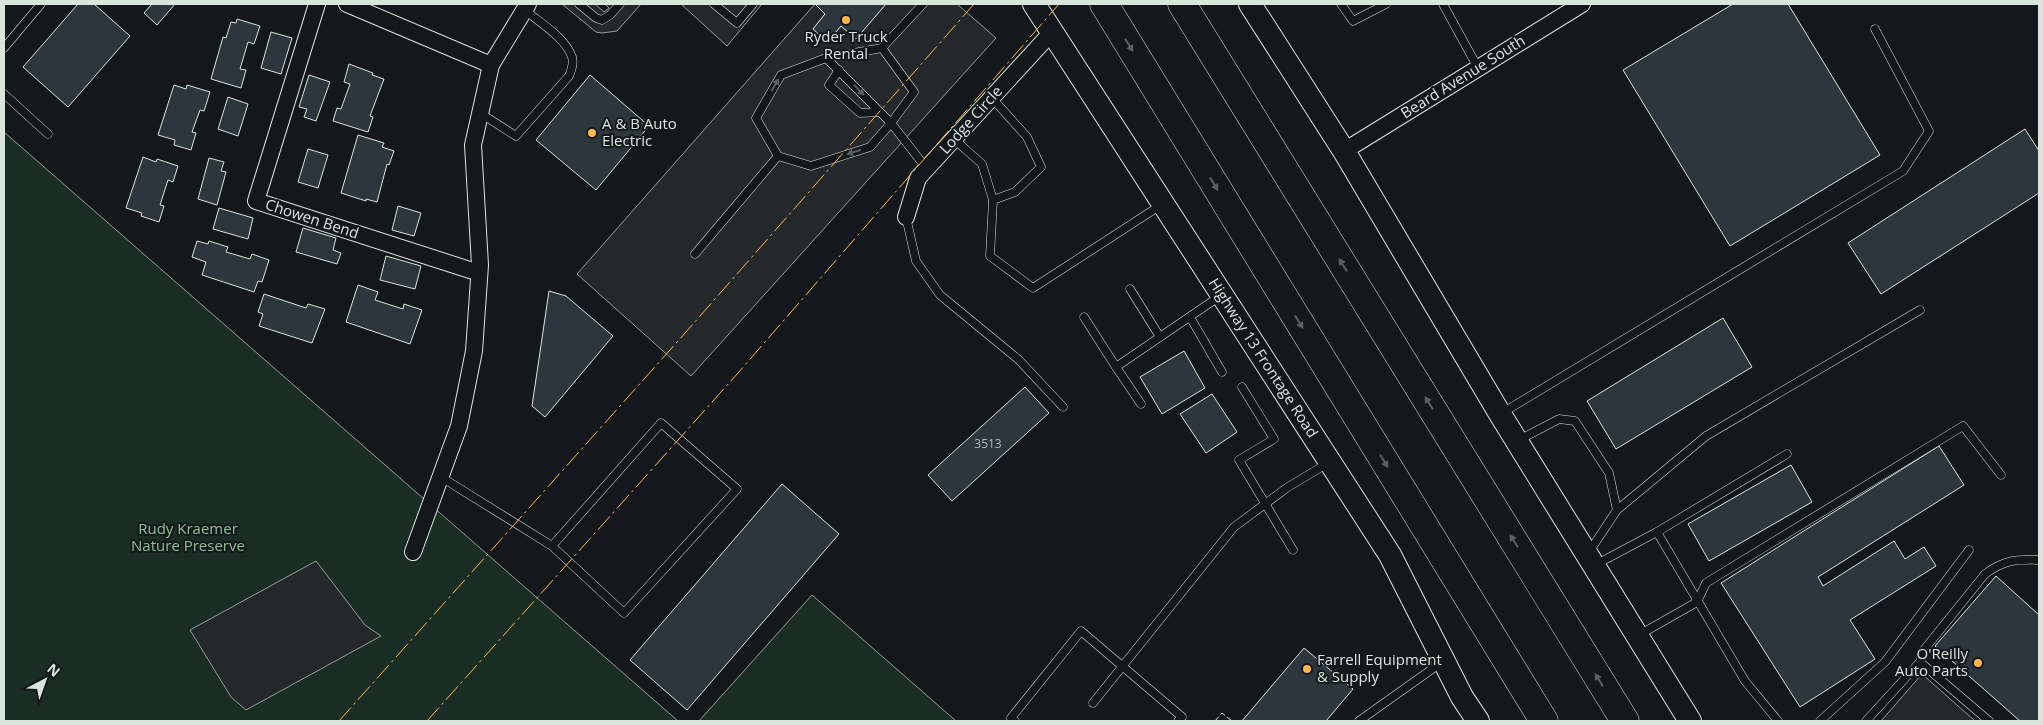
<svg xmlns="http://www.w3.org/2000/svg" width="2043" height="725" font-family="'Open Sans',sans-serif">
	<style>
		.green { fill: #1a2d24; stroke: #939e99 }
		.parking { fill: #24282b; stroke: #939e99 }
		.building { fill: #2c363c; stroke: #d8e6dc }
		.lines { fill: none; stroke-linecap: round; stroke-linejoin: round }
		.lane-casing { stroke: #d8e6dc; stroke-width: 9 }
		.street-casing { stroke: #d8e6dc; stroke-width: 18 }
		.secondary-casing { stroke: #d8e6dc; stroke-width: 24 }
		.highway-casing { stroke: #d8e6dc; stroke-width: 29 }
		.lane { stroke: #14181c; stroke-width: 8 }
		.street { stroke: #14181c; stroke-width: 16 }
		.secondary { stroke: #14181c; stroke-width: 22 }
		.highway { stroke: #14181c; stroke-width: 28 }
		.fence { stroke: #d8e6dc; stroke-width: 1; stroke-dasharray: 6 2.5; stroke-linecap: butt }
		.power { stroke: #ffb74d; stroke-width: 1; stroke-dasharray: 18 4 2.5 4; stroke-linecap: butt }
		.oneway { fill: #59605f }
		.poi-dot { fill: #ffb74d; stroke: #14181c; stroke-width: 2 }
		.labels { text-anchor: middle; stroke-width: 4; stroke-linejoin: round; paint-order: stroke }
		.number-label { font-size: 12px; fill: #adbab4 }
		.poi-label { font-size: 15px; fill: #d8e6dc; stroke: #14181c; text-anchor: start }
		.street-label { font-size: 15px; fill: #d8e6dc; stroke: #14181c }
		.park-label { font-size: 15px; fill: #8ac095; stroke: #14181c }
	</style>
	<rect width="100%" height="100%" fill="#14181c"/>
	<g class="green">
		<polygon points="4,132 678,721 4,721"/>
		<polygon points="812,595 956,721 699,721"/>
	</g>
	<g class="parking">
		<polygon points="562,4 595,4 604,12 609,8 605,4 641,4 617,31 602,33 596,32"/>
		<polygon points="681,4 762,4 727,46"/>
		<polygon points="815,4 825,14 813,29 827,42 841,26 856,38 886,4 957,4 996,38 691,376 577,274"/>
		<polygon points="316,561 365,625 381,636 246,710 231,697 190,630"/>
		<polygon points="1922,674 1975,721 1881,721"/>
	</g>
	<g class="building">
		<polygon points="78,4 94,4 130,36 68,107 23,67"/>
		<polygon points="152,4 175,4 157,25 144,13"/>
		<polygon points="815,4 886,4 856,39 841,26 827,42 813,29 825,14"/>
		<polygon points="1733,4 1788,4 1880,155 1730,246 1623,70"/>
		<polygon points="237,19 260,26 254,44 248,42 240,69 246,70 241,88 211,79 223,37 226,38 231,22 236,23"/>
		<polygon points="271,32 292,38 281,74 261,68"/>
		<polygon points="349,64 373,73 372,75 384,79 370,116 373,117 368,132 333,121 337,108 341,109 350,84 344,82"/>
		<polygon points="309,75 330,82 316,121 304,117 307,109 299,107"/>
		<polygon points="590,75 649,126 596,190 536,140"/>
		<polygon points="174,85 186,89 187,85 210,92 204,111 200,110 192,132 196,133 191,150 174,145 175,140 158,135"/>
		<polygon points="228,97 248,104 238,136 218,129"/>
		<polygon points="2025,129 2039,151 2039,193 1881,294 1848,243"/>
		<polygon points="358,135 384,143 382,147 394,151 389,165 387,164 377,202 366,199 366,201 341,193"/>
		<polygon points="308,149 328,155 318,188 298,182"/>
		<polygon points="143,157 156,162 157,159 178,166 173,182 168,180 160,205 164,206 159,222 141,216 142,213 126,208"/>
		<polygon points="209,158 224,162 221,171 226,172 217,205 198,199"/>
		<polygon points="398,206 421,213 414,236 392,230"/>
		<polygon points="219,208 253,218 248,239 213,229"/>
		<polygon points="303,228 336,238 333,250 341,253 337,264 296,252"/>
		<polygon points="197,241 208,244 209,241 228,247 226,252 250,259 252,254 269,260 262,282 258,281 254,292 202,275 206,262 192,257"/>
		<polygon points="386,256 421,266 415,289 380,280"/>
		<polygon points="358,285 378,292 375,300 403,309 404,304 422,310 410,344 346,322"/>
		<polygon points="549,291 566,296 613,336 545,417 532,406"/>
		<polygon points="264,294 306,308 308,304 325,309 312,343 259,326 263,314 258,312"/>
		<polygon points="1723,318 1752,367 1616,449 1587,401"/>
		<polygon points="1184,351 1205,388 1162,414 1140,377"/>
		<polygon points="1025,387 1049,413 952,501 928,475"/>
		<polygon points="1212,394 1237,432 1206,453 1180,414"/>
		<polygon points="1939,446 1964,485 1818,577 1823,586 1894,541 1905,559 1924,547 1936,566 1850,620 1875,659 1800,707 1721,583"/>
		<polygon points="1791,465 1812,502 1709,561 1688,524"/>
		<polygon points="782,484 839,534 687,710 630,660"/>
		<polygon points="1996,576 2039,615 2039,721 2020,721 1935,646"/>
		<polygon points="1304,648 1353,689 1326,721 1242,721"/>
	</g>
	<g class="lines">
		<defs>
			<g id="lane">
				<polyline points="579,4 596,18 602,20 610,15 620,4"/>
				<polyline points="714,4 737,23 753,4"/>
				<polyline points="1341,4 1353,21 1386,4"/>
				<polyline points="1443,4 1478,68"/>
				<polyline points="4,48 41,4"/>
				<polyline points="882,48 914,92 891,123 870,147 811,166 778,156 756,118 781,75 826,58 882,48 923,4"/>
				<polyline points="826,58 891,123 927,169"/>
				<polyline points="839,70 829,85 860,113 879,112"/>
				<polyline points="4,94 48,134"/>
				<path d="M480,113l36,23 53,-60c3,-7 5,-13 3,-19 -7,-20 -32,-34 -47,-47"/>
				<polyline points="954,139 982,164 993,200 1015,192 1041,167 1027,137 992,98"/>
				<polyline points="993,200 990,256 1033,288 1161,205"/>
				<polyline points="906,217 916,261 940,295 1019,360 1063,407"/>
				<polyline points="695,254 778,156"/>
				<polyline points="1130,289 1160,337"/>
				<polyline points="1084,317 1116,367"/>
				<polyline points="1190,317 1222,372"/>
				<polyline points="1242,387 1274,439 1239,460 1293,550"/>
				<polyline points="1141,404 1116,367 1220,296"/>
				<polyline points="1502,413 1903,171 1929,131 1875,29"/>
				<polyline points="1519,440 1559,419 1575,421 1609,473 1617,510 1589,552"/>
				<polyline points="441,477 552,546 661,423 737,489 624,613 552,546"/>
				<polyline points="1617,510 1706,436 1920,310"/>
				<polyline points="1657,532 1787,454"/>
				<polyline points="1595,565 1657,532 1745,681 1778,721"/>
				<polyline points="1639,635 1697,602 1706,583 1963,426 2001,475"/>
				<path d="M1920,662l3,-11 62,-77c19,-14 31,-15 54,-14"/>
				<polyline points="1093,703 1234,527 1288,487 1328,463"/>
				<polyline points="1015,721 1011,718 1081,631 1182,717 1178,721"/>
				<polyline points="1359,721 1442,662"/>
				<polyline points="1820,721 1885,662 1969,550"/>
				<polyline points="1866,721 1920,662 1989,721"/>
			</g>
			<g id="street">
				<polyline points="317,4 256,201 479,273"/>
				<polyline points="347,4 491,65"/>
				<polyline points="1344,151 1582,4"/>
				<polyline points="906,217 918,178 1052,32"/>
				<polyline points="413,552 459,426 474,351 480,265 473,145 491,65 528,4"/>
			</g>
			<g id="secondary">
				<polyline points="1034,4 1390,555 1462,697 1478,721"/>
				<polyline points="1250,4 1344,151 1500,414 1690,721"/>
			</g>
			<g id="highway">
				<polyline points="1104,4 1544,721"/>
				<polyline points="1182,4 1625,721"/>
			</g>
		</defs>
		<use href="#lane" class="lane-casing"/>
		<use href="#street" class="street-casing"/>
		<use href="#secondary" class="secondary-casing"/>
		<use href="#highway" class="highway-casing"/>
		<use href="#lane" class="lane"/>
		<use href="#street" class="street"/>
		<use href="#secondary" class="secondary"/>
		<use href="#highway" class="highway"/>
		<polyline class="fence" points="1215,721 1222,713 1232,721"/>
		<g class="power">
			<polyline points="339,721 686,332 974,4"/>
			<polyline points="427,721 738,373 1059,4"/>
		</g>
	</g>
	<defs><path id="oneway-solid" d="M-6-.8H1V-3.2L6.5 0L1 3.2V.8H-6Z" transform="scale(1.25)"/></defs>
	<g class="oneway">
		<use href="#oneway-solid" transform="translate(1129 45) rotate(58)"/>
		<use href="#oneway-solid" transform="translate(775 85) rotate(-60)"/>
		<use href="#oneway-solid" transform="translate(859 90) rotate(46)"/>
		<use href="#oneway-solid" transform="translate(854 152) rotate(162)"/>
		<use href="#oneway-solid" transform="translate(1214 184) rotate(58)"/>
		<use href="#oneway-solid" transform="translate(1343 265) rotate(-122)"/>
		<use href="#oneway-solid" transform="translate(1299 322) rotate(58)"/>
		<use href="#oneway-solid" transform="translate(1429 403) rotate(-122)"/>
		<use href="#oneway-solid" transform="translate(1384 461) rotate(58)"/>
		<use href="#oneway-solid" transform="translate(1514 541) rotate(-122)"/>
		<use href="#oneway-solid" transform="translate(1599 680) rotate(-122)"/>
	</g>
	<g class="poi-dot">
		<circle cx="846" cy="20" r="5"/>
		<circle cx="592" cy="133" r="5"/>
		<circle cx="1978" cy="663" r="5"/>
		<circle cx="1307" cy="669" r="5"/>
	</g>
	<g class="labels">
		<g class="number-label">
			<text x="988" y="448">3513</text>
		</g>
		<g class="poi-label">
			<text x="846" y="42" text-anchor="middle">Ryder Truck<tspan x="846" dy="17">Rental</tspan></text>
			<text x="602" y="129">A &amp; B Auto<tspan x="602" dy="17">Electric</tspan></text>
			<text x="1968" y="659" text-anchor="end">O'Reilly<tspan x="1968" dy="17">Auto Parts</tspan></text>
			<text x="1317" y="665">Farrell Equipment<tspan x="1317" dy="17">&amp; Supply</tspan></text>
		</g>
		<g class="street-label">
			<text transform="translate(1463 77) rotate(-32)" y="5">Beard Avenue South</text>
			<text transform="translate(971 120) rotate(-48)" y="5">Lodge Circle</text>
			<text transform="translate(312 219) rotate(18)" y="5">Chowen Bend</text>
			<text transform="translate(1263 358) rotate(57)" y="5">Highway 13 Frontage Road</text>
		</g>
		<g class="park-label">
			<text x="188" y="534">Rudy Kraemer<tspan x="188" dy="17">Nature Preserve</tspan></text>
		</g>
	</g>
	<rect width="2043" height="725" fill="none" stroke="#d8e6dc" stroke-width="10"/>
	<g transform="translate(45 680) rotate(41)" stroke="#14181c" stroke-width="4" paint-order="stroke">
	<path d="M0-4L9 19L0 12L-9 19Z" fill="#d8e6dc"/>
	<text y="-8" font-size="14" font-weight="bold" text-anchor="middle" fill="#d8e6dc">N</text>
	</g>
</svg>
